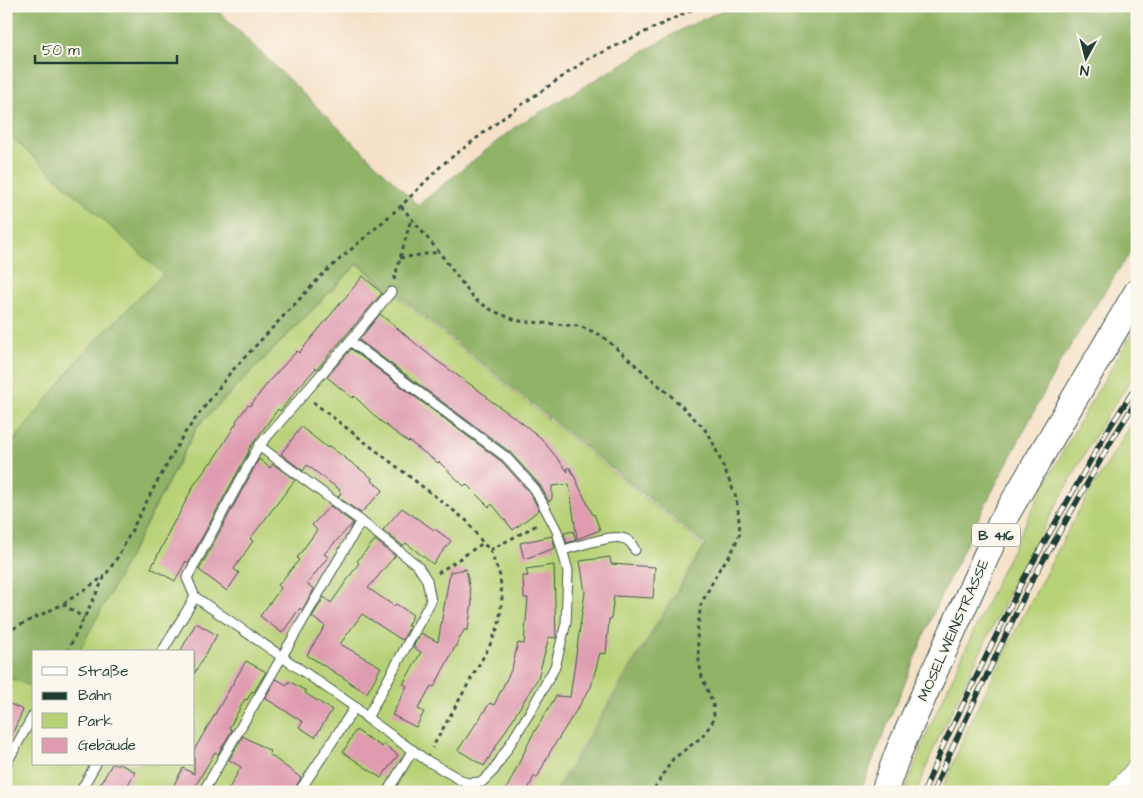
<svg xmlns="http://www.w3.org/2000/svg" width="1143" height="798" font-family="'Architects Daughter',sans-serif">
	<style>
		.green { fill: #b7d176; stroke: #6b8755 }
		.forest { fill: #91b367; stroke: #58784e }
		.building { fill: #df9bb0 }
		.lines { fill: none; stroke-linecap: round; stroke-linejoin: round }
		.service-casing { stroke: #3f564a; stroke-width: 11 }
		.minor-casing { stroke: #3f564a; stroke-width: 19 }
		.primary-casing { stroke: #3f564a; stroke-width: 28 }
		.path { stroke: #3f564a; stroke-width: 3; stroke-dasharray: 4 4; stroke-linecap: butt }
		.service { stroke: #fff; stroke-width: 9 }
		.minor { stroke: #fff; stroke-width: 18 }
		.primary { stroke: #fff; stroke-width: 26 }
		.rail-casing { stroke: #1f3d34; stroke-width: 5.5 }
		.rail { stroke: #fbf7ec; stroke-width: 4; stroke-dasharray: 11; stroke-linecap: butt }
		.labels { text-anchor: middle; stroke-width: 4; stroke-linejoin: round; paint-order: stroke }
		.shield { fill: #fbf7ec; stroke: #61756b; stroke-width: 1 }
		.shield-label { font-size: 14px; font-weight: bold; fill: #1f3d34 }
		.street-label { font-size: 15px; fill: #1f3d34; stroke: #fbf7ec }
	</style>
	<rect width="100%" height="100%" fill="#fbf7ec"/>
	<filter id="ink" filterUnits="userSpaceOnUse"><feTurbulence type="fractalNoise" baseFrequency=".02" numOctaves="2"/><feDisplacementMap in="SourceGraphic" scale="10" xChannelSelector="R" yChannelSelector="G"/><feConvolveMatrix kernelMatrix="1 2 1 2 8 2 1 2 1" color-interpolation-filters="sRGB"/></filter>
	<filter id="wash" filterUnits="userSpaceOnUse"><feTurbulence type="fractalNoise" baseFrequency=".0096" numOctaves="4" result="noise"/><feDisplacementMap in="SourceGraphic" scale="20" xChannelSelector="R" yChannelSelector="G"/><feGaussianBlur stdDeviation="1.12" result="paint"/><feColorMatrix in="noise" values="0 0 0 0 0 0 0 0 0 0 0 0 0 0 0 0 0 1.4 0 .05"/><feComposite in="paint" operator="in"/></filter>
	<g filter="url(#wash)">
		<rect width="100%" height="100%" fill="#f5e1c7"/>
		<g class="green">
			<polygon points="6,132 164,274 88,348 10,446 6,478"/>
			<polygon points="358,264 391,292 704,546 554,792 6,792 6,676 34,688 34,764 194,764 194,652 79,652 198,426"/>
			<polygon points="1137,325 1137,372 1102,423 1017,576 938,739 916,792 904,792 927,733 1003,568 1044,486 1084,414"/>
			<polygon points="1137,415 1137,792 941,792 969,725 1018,626 1078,512"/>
		</g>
		<polygon class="forest" points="6,6 213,6 418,205 515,127 682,29 732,6 1137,6 1137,244 1117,272 1060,362 984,507 937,604 860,792 556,792 706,545 358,263 197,426 79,652 34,652 34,688 6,676 6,478 10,446 88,348 163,274 6,132"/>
		<g id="blocks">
			<g class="building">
				<polygon points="363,276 382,293 317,369 316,368 299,387 280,411 278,409 248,450 249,451 188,563 186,561 175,581 151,568 167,537 166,537 175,520 176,520 194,485 211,462 212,462 237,422 236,421 248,405 250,406 270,380 297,351 299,353"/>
				<polygon points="380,314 433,358 488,397 487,398 517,419 541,438 568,472 567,468 570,468 593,515 594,514 600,530 577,539 569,484 552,486 552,499 549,502 540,485 510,452 359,340"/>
				<polygon points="351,349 502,462 530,493 539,510 513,530 492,504 489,507 466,484 464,486 439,462 438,463 409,441 408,442 379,420 354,396 352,398 327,377"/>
				<polygon points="301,427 328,448 329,446 372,478 371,480 383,490 361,513 338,497 341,493 339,491 340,490 307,465 303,471 281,454"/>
				<polygon points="259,459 270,468 273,464 295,480 250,539 253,541 234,569 239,573 227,591 199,570"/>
				<polygon points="330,506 353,523 324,554 328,557 307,584 314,589 302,610 300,608 282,633 260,616 281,588 278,585 299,560 297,558 317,530 312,525"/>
				<polygon points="402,508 434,530 435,529 451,541 433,564 406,543 403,546 383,530"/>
				<polygon points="573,531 576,540 567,543 564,533"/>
				<polygon points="552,536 555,548 524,559 520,543"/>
				<polygon points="375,540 395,556 368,588 394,606 396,604 413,615 407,626 410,627 402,640 362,614 340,644 381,667 367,693 350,683 350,682 307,655 325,626 312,617 324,597 331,603 359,563 357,561"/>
				<polygon points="610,557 611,564 655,567 653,598 614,596 611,619 609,619 606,654 600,653 591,687 550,752 537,778 534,776 527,792 505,792 532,736 556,696 570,697 585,592 580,561"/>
				<polygon points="554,565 556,638 549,637 538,678 484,766 458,750 490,703 494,705 512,668 518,643 524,644 528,598 524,598 523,576 528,576 526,569"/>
				<polygon points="466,569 472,602 468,630 464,630 434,687 431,686 418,709 424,712 416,727 392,715 407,686 403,684 421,652 413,647 421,633 438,642 450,572"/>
				<polygon points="196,623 217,635 194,674 194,652 180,652"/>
				<polygon points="246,661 266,672 254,692 252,691 247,700 245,699 229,728 232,730 218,754 215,752 192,792 170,792 183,768 194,774 194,750"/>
				<polygon points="276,679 287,685 289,681 306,691 305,693 332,710 315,737 299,727 303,722 265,698"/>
				<polygon points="6,702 23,710 6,748"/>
				<polygon points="356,730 382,747 384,744 398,755 381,778 343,752"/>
				<polygon points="243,736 270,751 269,754 301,778 293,792 227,792 241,767 229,760"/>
				<polygon points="112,764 120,764 135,772 124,792 96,792"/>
			</g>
		</g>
	</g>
	<g filter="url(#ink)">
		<use href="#blocks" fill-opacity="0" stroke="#3f564a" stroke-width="1"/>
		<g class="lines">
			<defs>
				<g id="service">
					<polyline points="259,446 361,521 417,565 427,580 431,601 367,718"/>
					<path d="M563,550c13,-3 47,-15 58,-12 8,1 11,6 14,12"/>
					<polyline points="195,597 355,707 367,718 426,760 466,783 482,782 494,770 530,712 555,667 566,623 568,571 557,531 535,489 506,457 350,341"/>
					<polyline points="162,652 195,597 187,578 259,446 350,341 391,292"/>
					<polyline points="6,764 34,714"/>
					<polyline points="80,792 96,764"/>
					<polyline points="203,792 361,521"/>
					<polyline points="299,792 355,707"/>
					<polyline points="387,792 413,750"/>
				</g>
				<polyline id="minor" points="1115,792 1137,767"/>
				<polyline id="primary" points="884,792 898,753 1000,525 1137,292"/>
			</defs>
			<use href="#service" class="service-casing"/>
			<use href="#minor" class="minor-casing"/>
			<use href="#primary" class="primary-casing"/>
			<g class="path">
				<polyline points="401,206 439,252 474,299 493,311 518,321 579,326 601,335 670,395 703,427 711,438 735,494 738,509 740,533 731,554 720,568 701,604 697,633 699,662 702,677 713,704 714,715 712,723 702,737 673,759 652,792"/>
				<polyline points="400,258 439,252"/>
				<polyline points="394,280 411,219"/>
				<polyline points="313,402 467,521 483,543 490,550 500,576 502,598 499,625 489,647 432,748"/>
				<polyline points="490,550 539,524"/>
				<polyline points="438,573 483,543"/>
				<polyline points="63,604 84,618"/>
				<polyline points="6,632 63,604 105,576"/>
				<polyline points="67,652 105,576 119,555 151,493 184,434 230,373 324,273 401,206 443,164 511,112 588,59 700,6"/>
			</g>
			<use href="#service" class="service"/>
			<use href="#minor" class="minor"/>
			<use href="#primary" class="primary"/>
			<defs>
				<g id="rail">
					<polyline points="924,792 941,750 1023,580 1106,433 1137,385"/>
					<polyline points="933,792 948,757 1030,584 1113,438 1137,400"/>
				</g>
			</defs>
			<use href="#rail" class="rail-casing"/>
			<use href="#rail" class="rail"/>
		</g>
	</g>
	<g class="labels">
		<rect class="shield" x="972" y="523.5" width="48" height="23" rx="4"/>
		<g class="shield-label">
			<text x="996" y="540">B 416</text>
		</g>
		<g class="street-label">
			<text transform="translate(953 630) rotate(-66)" y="5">MOSELWEINSTRASSE</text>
		</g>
	</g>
	<rect width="1143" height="798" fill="none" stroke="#fbf7ec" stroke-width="25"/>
	<rect x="32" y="650" width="162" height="115" fill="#fbf7ec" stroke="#a3ada2"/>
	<rect x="42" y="667" width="25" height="8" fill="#ffffff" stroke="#a3ada2"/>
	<text x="78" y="676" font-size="15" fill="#1f3d34">Straße</text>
	<rect x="42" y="692" width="25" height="8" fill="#1f3d34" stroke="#a3ada2"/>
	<text x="78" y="700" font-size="15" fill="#1f3d34">Bahn</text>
	<rect x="42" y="713" width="25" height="15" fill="#b7d176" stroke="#a3ada2"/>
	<text x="78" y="726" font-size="15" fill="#1f3d34">Park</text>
	<rect x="42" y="738" width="25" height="15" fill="#df9bb0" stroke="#a3ada2"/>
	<text x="78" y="750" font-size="15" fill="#1f3d34">Gebäude</text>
	<g transform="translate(1086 58) rotate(187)" stroke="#fbf7ec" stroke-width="4" paint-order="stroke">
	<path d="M0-4L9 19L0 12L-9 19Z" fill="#1f3d34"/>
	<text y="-8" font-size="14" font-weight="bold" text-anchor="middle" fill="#1f3d34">N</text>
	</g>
	<path d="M35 55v8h142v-8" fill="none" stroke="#1f3d34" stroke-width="2.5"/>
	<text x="42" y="55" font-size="15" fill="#1f3d34" stroke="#fbf7ec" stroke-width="4" paint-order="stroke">50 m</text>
</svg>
